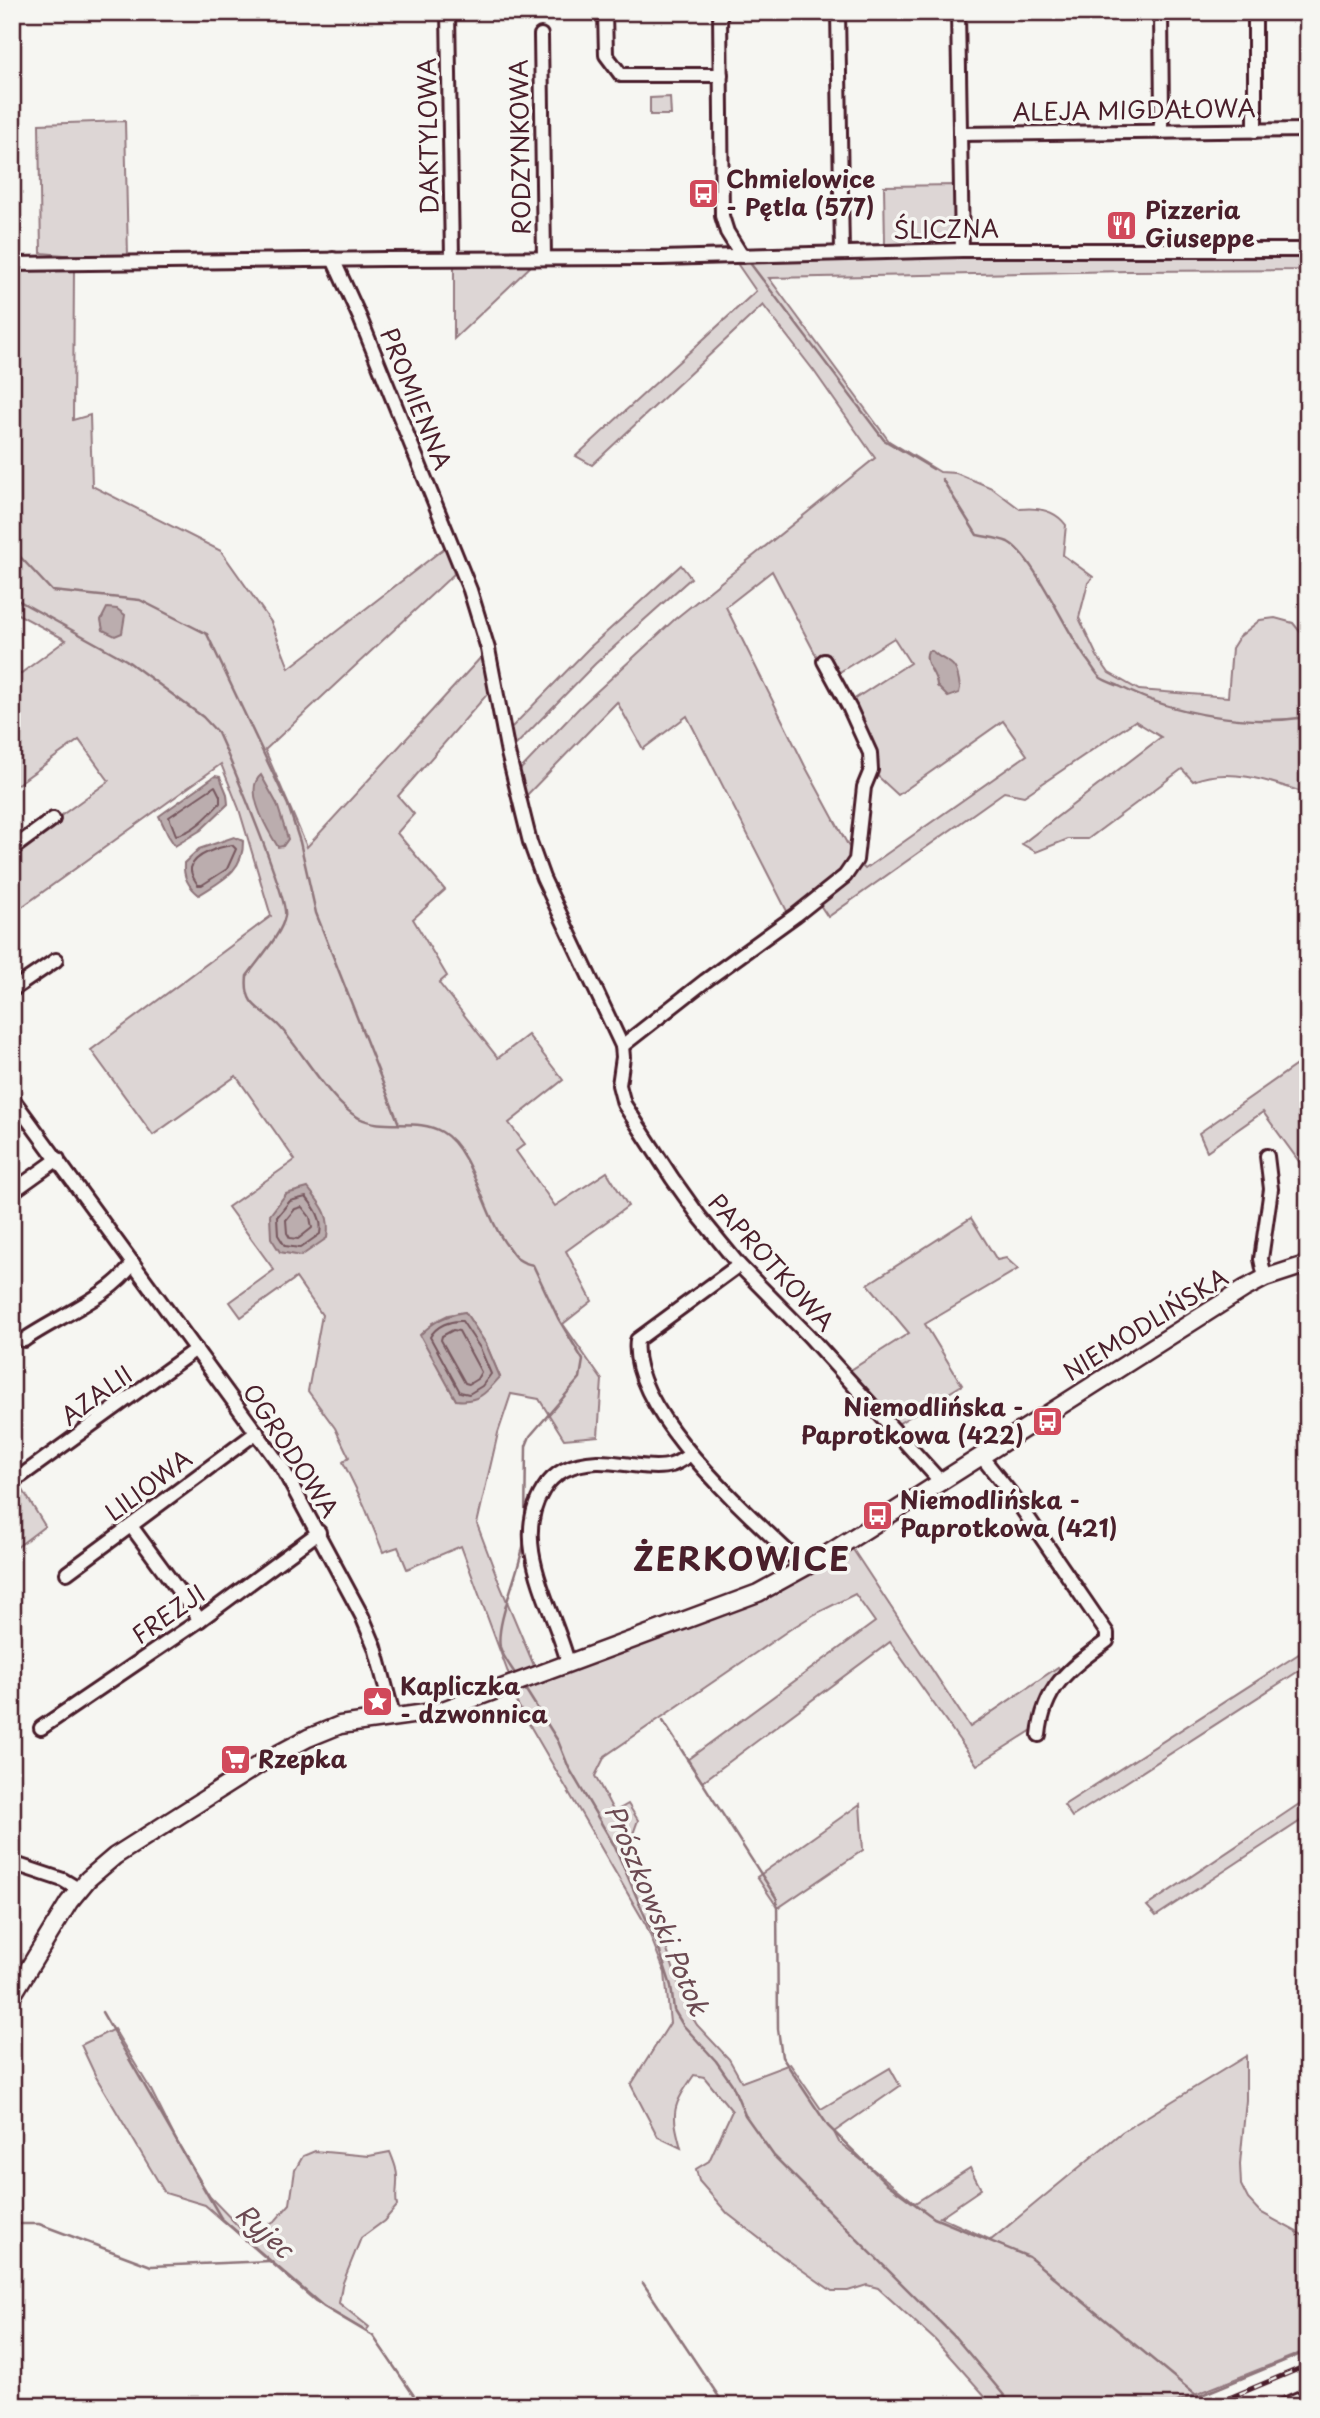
<svg xmlns="http://www.w3.org/2000/svg" width="1320" height="2418" font-family="'Playpen Sans',sans-serif">
	<style>
		.green { fill: #ddd6d5; stroke: #947a80; stroke-width: 2; fill-rule: evenodd }
		.water { fill: #bbadae; stroke: #8e747a; stroke-width: 2 }
		.lines { fill: none; stroke-linecap: round; stroke-linejoin: round }
		.shore { stroke: #77585f; stroke-width: 2 }
		.stream { stroke: #8e747a; stroke-width: 2.5 }
		.minor-casing { stroke: #4a1f2b; stroke-width: 18 }
		.major-casing { stroke: #4a1f2b; stroke-width: 21 }
		.minor { stroke: #f6f6f2; stroke-width: 12 }
		.major { stroke: #f6f6f2; stroke-width: 16 }
		.rail-casing { stroke: #4a1f2b; stroke-width: 5 }
		.rail { stroke: #f6f6f2; stroke-width: 2.5; stroke-dasharray: 8; stroke-linecap: butt }
		.labels { text-anchor: middle; stroke-width: 7; stroke-linejoin: round; paint-order: stroke }
		.street-label { font-size: 24px; fill: #4a1f2b; stroke: #f6f6f2 }
		.poi-label { font-size: 24px; font-weight: bold; fill: #4a1f2b; stroke: #f6f6f2; text-anchor: start }
		.water-label { font-size: 26px; font-style: italic; fill: #6c4a52; stroke: #f6f6f2 }
		.district-label { font-size: 32px; font-weight: bold; letter-spacing: 2px; fill: #4a1f2b; stroke: #f6f6f2 }
	</style>
	<rect width="100%" height="100%" fill="#f6f6f2"/>
	<filter id="ink" filterUnits="userSpaceOnUse"><feTurbulence type="fractalNoise" baseFrequency=".0143" numOctaves="2"/><feDisplacementMap in="SourceGraphic" scale="14" xChannelSelector="R" yChannelSelector="G"/><feConvolveMatrix kernelMatrix="1 2 1 2 8 2 1 2 1" color-interpolation-filters="sRGB"/></filter>
	<g filter="url(#ink)">
		<g class="green">
			<polygon points="670,97 671,115 650,115 650,98"/>
			<polygon points="125,121 128,257 99,258 41,253 39,124"/>
			<polygon points="956,185 957,246 885,246 884,186"/>
			<path d="M1208,253l100,1v16l-179,1 -360,7 120,163 51,31 16,1 36,15 28,21c18,-2 35,1 46,16l-3,30 30,22 -5,6 -9,35 18,38 12,17 30,17 89,7 4,-49 7,-11 21,-17 15,-2 18,5 13,16 2,13v142c-36,-12 -78,-28 -115,-13l-11,-12 -94,70h-20l-32,13 -14,-8 139,-107 -26,-16 -111,75 -20,-4 -176,125 -12,-18 -25,20 -104,-203 -44,33 -26,-47 -93,96 -7,-25 62,-65 96,-89 200,-161 -61,-87 -51,-66 -171,160 -16,-9 180,-165 -20,-29 62,-4zM772,571l58,111 5,-7 59,-37 16,25 -60,39 21,68 27,25 105,-74 24,34 -162,114 -9,-9 -51,-94 -79,-159z"/>
			<polygon points="454,265 532,265 454,339"/>
			<path d="M74,269l-1,151 17,-5 2,71 129,65 50,71 18,46 158,-122 7,28 -189,176 42,97 176,-192 7,36 -92,105 16,18 -17,19 48,57 -32,29 34,57 -8,7 59,75 30,-23 35,45 -54,43 16,21 -9,7 39,55 52,-34 21,34 -62,45 26,50 -29,23 39,56 -4,56 -34,3 -25,-40 -28,-5 -13,39 -21,91 23,61 35,83 -25,10 -49,-132 -54,23 -9,-22 -15,5 -19,-47 -21,-43 6,-5 -14,-29 -27,-37 14,-76 -26,-37 -55,39 -11,-15 44,-32 -46,-63 67,-47 -59,-84 -83,59 -62,-85 180,-134 -32,-107 -18,-45 -209,150v-63l97,-70 -30,-41 -67,48v-108l54,-40 -54,-29v-341zM465,1312l21,32 14,33 -44,23 -15,-29 -9,-48 16,-8z"/>
			<polygon points="681,565 691,578 595,664 512,749 508,731 589,648"/>
			<polygon points="1308,1057 1308,1170 1306,1171 1263,1112 1207,1151 1199,1133"/>
			<polygon points="971,1218 997,1260 1006,1258 1018,1269 925,1324 962,1385 896,1425 843,1375 909,1333 868,1284"/>
			<polygon points="12,1472 45,1526 12,1551"/>
			<path d="M852,1548l118,179 88,-60 6,9 -24,49 -63,40 -87,-123 -188,140 -15,-22 188,-138 -20,-28 -40,20 -26,16 -184,126 -10,20 19,36 14,-8 10,16 -5,14v20l55,156 9,15 32,34 13,23 48,-18 31,45 69,-41 10,18 -66,46 5,10 76,61 55,-35 11,21 -41,28 51,23 131,-108 124,-76v44l-6,64 1,21 7,14 12,13 48,26v112l-141,56h-173l-59,-66 -57,-52 -11,-3 -19,6h-16l-50,-35 -54,-42 -29,-33 -3,-12 13,-8 23,-50 -28,-34 -10,-2c-22,32 -23,36 -13,73l-23,-11 -27,-52 39,-62 -5,-50 -19,-48 -135,-232 298,-119z"/>
			<polygon points="1308,1648 1308,1665 1072,1817 1064,1805"/>
			<polygon points="1308,1798 1308,1816 1156,1916 1147,1906"/>
			<polygon points="860,1804 863,1850 778,1908 757,1877"/>
			<path d="M114,2029l37,61 26,52 33,55 30,31 20,1 16,-9 14,-16 5,-34 8,-14 12,-5 54,5 21,-4c4,10 8,19 7,30 0,9 -2,15 0,24l-13,15 -23,17 -19,47 -3,18 30,24 -3,4 -51,-30 -110,-96 -40,-12 -69,-116 -15,-32z"/>
		</g>
		<g class="water">
			<polygon points="107,608 117,609 125,615 122,633 115,636 103,630 101,620"/>
			<path d="M928,651h4c15,14 23,7 27,30 1,11 2,2 0,12l-11,4 -11,-11c0,-14 -15,-22 -9,-35z"/>
			<path d="M261,775l16,29 11,35 -5,7 -5,1c-10,-16 -35,-58 -17,-72z"/>
			<polygon points="215,776 220,777 227,794 228,804 201,830 175,846 168,835 159,816"/>
			<path d="M234,837l9,4c1,30 -22,40 -44,54 -11,-9 -16,-18 -15,-32l15,-14z"/>
			<path d="M308,1188c14,18 23,27 19,50l-26,18 -21,-4 -9,-14 -1,-23 16,-21z"/>
			<path d="M465,1312l21,32 14,33c-14,16 -22,26 -44,23l-36,-65c14,-14 26,-20 45,-23z"/>
		</g>
		<g class="lines">
			<g class="shore">
				<path d="M215,786l5,10v7c-11,12 -27,30 -44,32l-7,-18z"/>
				<path d="M232,845l4,4 -9,20 -25,16h-4c-3,-5 -8,-10 -7,-17 3,-14 29,-21 41,-23z"/>
				<path d="M306,1197c9,11 17,22 14,37l-20,14 -15,-2 -7,-11 -1,-18 13,-16z"/>
				<polygon points="302,1207 310,1217 312,1228 298,1239 290,1238 287,1233 286,1220 295,1209"/>
				<path d="M462,1321l18,27 11,26 -9,12 -13,8 -9,-2 -30,-55c6,-11 20,-17 32,-16z"/>
				<polygon points="453,1330 459,1331 481,1372 477,1379 469,1384 465,1383 441,1340 442,1336"/>
			</g>
			<g class="stream">
				<polyline points="750,263 884,440 933,469"/>
				<path d="M942,479l35,56c9,2 22,3 31,7 26,14 59,92 80,119 4,5 8,13 13,17 6,4 14,6 20,9 55,28 126,39 187,30"/>
				<polyline points="12,548 52,591 140,600 207,634 288,805 300,842 316,913 399,1124"/>
				<path d="M12,597l114,63 77,57 15,16c11,24 71,166 67,183 -3,18 -27,44 -38,60 -1,9 -1,17 4,25 7,10 20,16 28,25 22,23 53,79 80,92 25,13 58,-1 83,14 31,18 42,85 66,115 3,4 6,10 10,12 4,3 10,5 15,6l25,53 25,42 -3,18 -50,58 -4,10 -1,83"/>
				<path d="M516,1675c-5,-8 -13,-18 -16,-28 -5,-25 22,-81 25,-111"/>
				<polyline points="524,1687 558,1741 569,1768 614,1845 658,1946 671,1986 674,2010 683,2025 716,2061 732,2084 745,2115 774,2156 955,2337 1013,2406"/>
				<polyline points="663,1721 777,1899 778,2029 782,2057 828,2126 886,2183 934,2218 1029,2257 1197,2396"/>
				<polyline points="102,2012 221,2218 324,2307 373,2336 421,2406"/>
				<polyline points="12,2224 39,2224 151,2266 270,2261"/>
				<polyline points="643,2283 725,2406"/>
				<polyline points="802,2406 809,2401"/>
				<polyline points="1175,2406 1308,2351"/>
			</g>
			<defs>
				<g id="minor">
					<polyline points="448,12 452,258"/>
					<polyline points="605,12 606,55 621,75 721,75"/>
					<polyline points="720,12 722,216 727,232 742,256"/>
					<polyline points="838,12 842,252"/>
					<polyline points="958,12 962,250"/>
					<polyline points="541,35 544,258"/>
					<polyline points="1255,131 1255,12"/>
					<polyline points="1160,132 1162,115 1161,12"/>
					<polyline points="960,134 1308,130"/>
					<polyline points="333,259 360,318 470,590 488,649 508,753 530,842 543,878 622,1046 623,1057 619,1085 624,1104 672,1178 699,1216 739,1265 809,1336 941,1482"/>
					<polyline points="12,264 386,259 661,258 962,250 1308,250"/>
					<polyline points="12,849 53,819"/>
					<polyline points="12,990 56,960"/>
					<polyline points="622,1046 705,981 796,915 845,876 856,860 864,787 871,770 870,753 850,709 824,661"/>
					<polyline points="12,1098 283,1469 362,1616 375,1647 394,1718"/>
					<polyline points="12,1192 58,1159"/>
					<path d="M739,1265l-102,75c-9,73 119,180 168,228"/>
					<polyline points="1265,1278 1261,1259 1271,1189 1267,1156"/>
					<path d="M24,1340c33,-23 88,-44 109,-77"/>
					<path d="M981,1456l35,44 91,133v8c-38,28 -63,45 -68,94"/>
					<polyline points="21,1476 196,1349"/>
					<polyline points="131,1526 200,1620"/>
					<polyline points="67,1573 257,1432"/>
					<path d="M568,1663c-13,-53 -59,-119 -25,-173 12,-20 32,-27 54,-28 22,-1 55,9 74,3 7,-2 13,-7 19,-10"/>
					<polyline points="41,1728 200,1620 319,1532"/>
					<polyline points="12,1863 63,1880 78,1889"/>
					<polyline points="1282,2406 1308,2395"/>
				</g>
				<polyline id="major" points="12,1996 69,1902 88,1879 115,1856 263,1762 308,1738 340,1725 440,1711 758,1593 818,1560 1244,1289 1265,1278 1308,1264"/>
			</defs>
			<use href="#minor" class="minor-casing"/>
			<use href="#major" class="major-casing"/>
			<use href="#minor" class="minor"/>
			<use href="#major" class="major"/>
			<defs>
				<polyline id="rail" points="1210,2406 1308,2365"/>
			</defs>
			<use href="#rail" class="rail-casing"/>
			<use href="#rail" class="rail"/>
		</g>
	</g>
	<defs>
		<symbol id="bus-square" viewBox="-11 -11 22 22"><rect x="-9" y="-9" width="18" height="18" rx="4" fill="#d1495b" stroke="#f6f6f2"/><path d="M-5-6H5V4H4V6H2V4H-2V6H-4V4H-5ZM-3.5-4V0h7V-4ZM-3.5 1.2v1.5H-2V1.2ZM2 1.2v1.5H3.5V1.2Z" fill="#fff"/></symbol>
		<symbol id="restaurant-square" viewBox="-11 -11 22 22"><rect x="-9" y="-9" width="18" height="18" rx="4" fill="#d1495b" stroke="#f6f6f2"/><path d="M-5-6h1v4h1v-4h1v4h1v-4h1v5L-1.5 .5V6h-2V.5L-5-1ZM5-6V6H3V1.5H1.5Q1.5-4 5-6Z" fill="#fff"/></symbol>
		<symbol id="sight-square" viewBox="-11 -11 22 22"><rect x="-9" y="-9" width="18" height="18" rx="4" fill="#d1495b" stroke="#f6f6f2"/><path d="M0-6L1.8-2.2L6-1.7L2.9 1.2L3.7 5.4L0 3.3L-3.7 5.4L-2.9 1.2L-6-1.7L-1.8-2.2Z" fill="#fff"/></symbol>
		<symbol id="supermarket-square" viewBox="-11 -11 22 22"><rect x="-9" y="-9" width="18" height="18" rx="4" fill="#d1495b" stroke="#f6f6f2"/><path d="M-6-5.5h2.5l.6 2H6L4.5 2H-2.5L-4.4-4H-6ZM-1.5 3.2a1.3 1.3 0 1 0 .1 0ZM3 3.2a1.3 1.3 0 1 0 .1 0Z" fill="#fff"/></symbol>
	</defs>
	<g fill-rule="evenodd">
		<use href="#bus-square" x="686" y="176" width="35" height="35"/>
		<use href="#restaurant-square" x="1104" y="208" width="35" height="35"/>
		<use href="#bus-square" x="1030" y="1404" width="35" height="35"/>
		<use href="#bus-square" x="860" y="1498" width="35" height="35"/>
		<use href="#sight-square" x="360" y="1684" width="35" height="35"/>
		<use href="#supermarket-square" x="218" y="1742" width="35" height="35"/>
	</g>
	<g class="labels">
		<g class="street-label">
			<text transform="translate(1134 111) rotate(-1)" y="8">ALEJA MIGDAŁOWA</text>
			<text transform="translate(429 136) rotate(-91)" y="8">DAKTYLOWA</text>
			<text transform="translate(521 147) rotate(-91)" y="8">RODZYNKOWA</text>
			<text transform="translate(946 230) rotate(-1)" y="8">ŚLICZNA</text>
			<text transform="translate(415 399) rotate(68)" y="8">PROMIENNA</text>
			<text transform="translate(771 1263) rotate(48)" y="8">PAPROTKOWA</text>
			<text transform="translate(1146 1325) rotate(-32)" y="8">NIEMODLIŃSKA</text>
			<text transform="translate(97 1396) rotate(-36)" y="8">AZALII</text>
			<text transform="translate(290 1451) rotate(57)" y="8">OGRODOWA</text>
			<text transform="translate(149 1486) rotate(-37)" y="8">LILIOWA</text>
			<text transform="translate(169 1615) rotate(-35)" y="8">FREZJI</text>
		</g>
		<g class="poi-label">
			<text x="726" y="188">Chmielowice<tspan x="726" dy="28">- Pętla (577)</tspan></text>
			<text x="1145" y="219">Pizzeria<tspan x="1145" dy="28">Giuseppe</tspan></text>
			<text x="1024" y="1416" text-anchor="end">Niemodlińska -<tspan x="1024" dy="28">Paprotkowa (422)</tspan></text>
			<text x="900" y="1509">Niemodlińska -<tspan x="900" dy="28">Paprotkowa (421)</tspan></text>
			<text x="400" y="1695">Kapliczka<tspan x="400" dy="28">- dzwonnica</tspan></text>
			<text x="258" y="1768">Rzepka</text>
		</g>
		<g class="water-label">
			<text transform="translate(656 1910) rotate(67)" y="9">Prószkowski Potok</text>
			<text transform="translate(264 2231) rotate(42)" y="9">Ryjec</text>
		</g>
		<g class="district-label">
			<text x="742" y="1571">ŻERKOWICE</text>
		</g>
	</g>
	<rect width="1320" height="2418" fill="none" stroke="#f6f6f2" stroke-width="42"/>
	<rect x="21" y="21" width="1278" height="2376" fill="none" stroke="#4a1f2b" stroke-width="2.5" filter="url(#ink)"/>
</svg>
